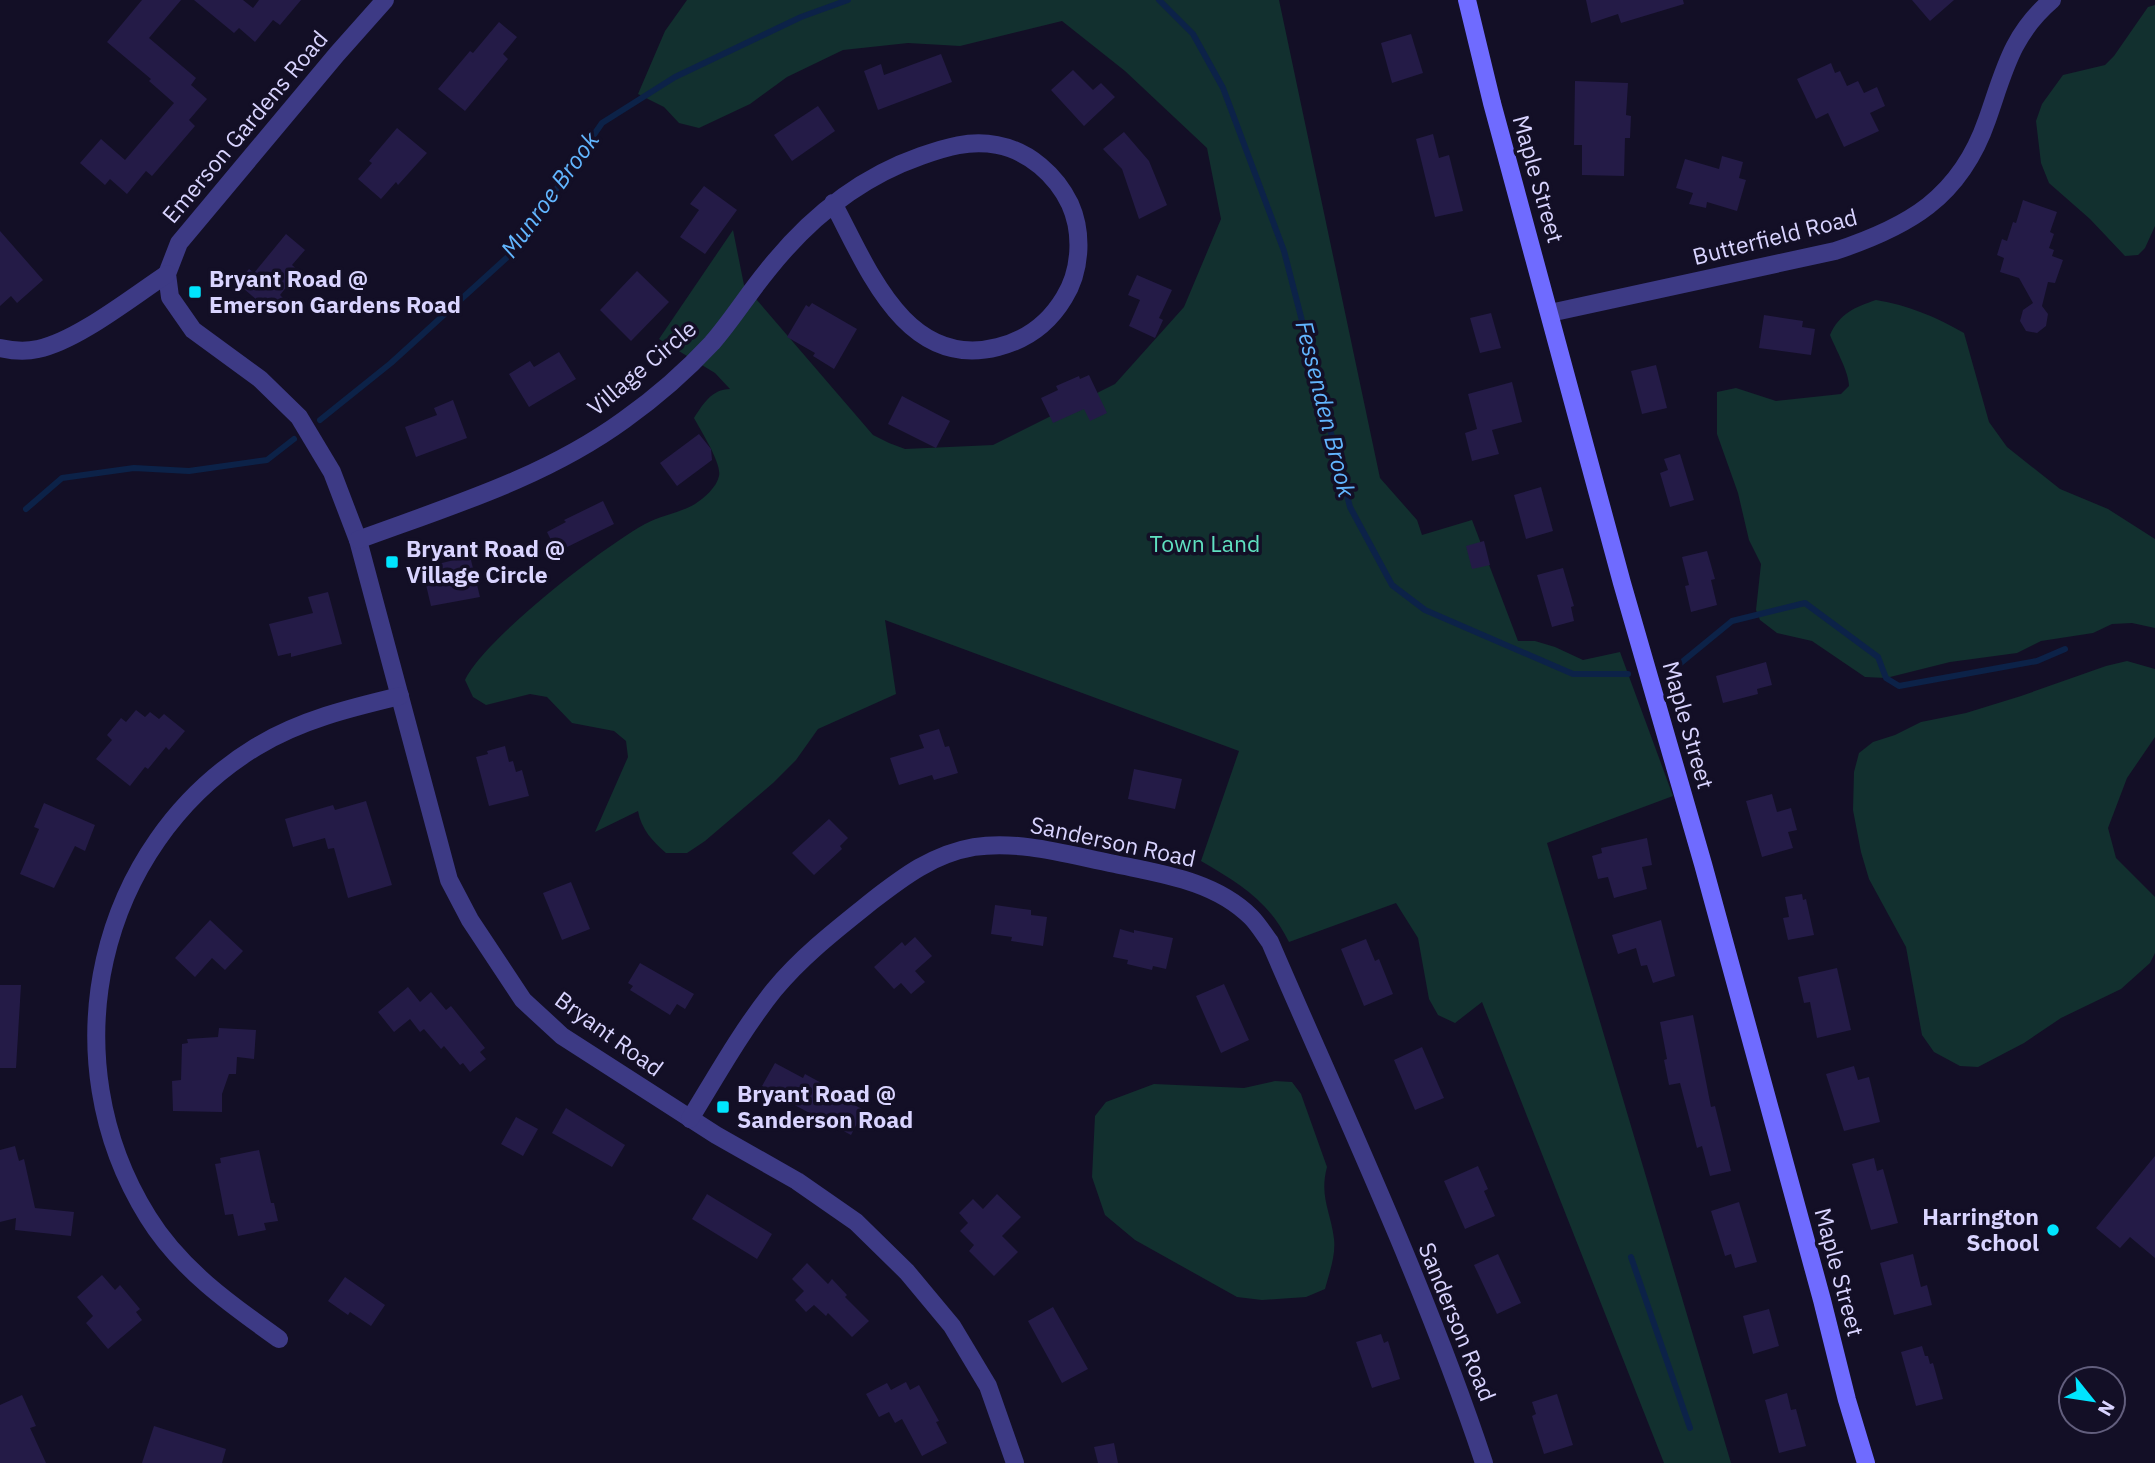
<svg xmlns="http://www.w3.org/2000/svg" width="2155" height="1463" font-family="'IBM Plex Sans',sans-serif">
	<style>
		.green { fill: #12302f }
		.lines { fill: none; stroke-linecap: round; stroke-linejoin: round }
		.stream { stroke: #0c2248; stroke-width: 6 }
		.building { fill: #241b47 }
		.minor { stroke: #3d3a85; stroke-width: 18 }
		.secondary { stroke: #6f6bff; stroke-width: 18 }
		.poi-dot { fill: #00e5ff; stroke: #130f26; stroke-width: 2.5 }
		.labels { text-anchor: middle; stroke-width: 7; stroke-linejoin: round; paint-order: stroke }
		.street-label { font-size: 23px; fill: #d9d4ff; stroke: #130f26 }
		.poi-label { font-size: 23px; font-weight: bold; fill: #d9d4ff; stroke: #130f26; text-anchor: start }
		.park-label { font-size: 23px; fill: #5fe0c0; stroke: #130f26 }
		.water-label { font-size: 24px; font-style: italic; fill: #62b6ff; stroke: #130f26 }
	</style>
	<rect width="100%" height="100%" fill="#130f26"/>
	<g class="green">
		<path d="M687,0h592l101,478 37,42 5,15 50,-15 46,121h17l20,6 28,13 37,-8 53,144 -126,47 184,620h-67l-182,-461 -27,21 -17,-8 -9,-16 -11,-61 -22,-35 -107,39c-21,-42 -49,-58 -88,-81l38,-110 -354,-131 11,74 -78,35 -22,31 -23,23 -68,58 -18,12h-21c-13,-11 -25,-24 -28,-42l-43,21 33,-75 -2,-16 -12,-10 -42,-8 -25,-26 -17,-3 -44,11 -13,-8 -8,-17c19,-41 138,-133 180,-156 16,-9 35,-11 50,-20 9,-6 22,-17 24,-28 3,-12 -18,-45 -25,-58 9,-14 18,-29 36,-29l-15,-16 -56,-34 74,-109 11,55 129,150 16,8 16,6 88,-4 122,-61 69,-77 37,-88 -14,-71 -82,-77 -63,-50 -102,25 -52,-3 -65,7 -56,27 -37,27 -51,24 -20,-5 -15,-16 -26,-13 27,-63z"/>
		<polygon points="2155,5 2155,226 2145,248 2138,255 2125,256 2090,219 2049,183 2041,163 2036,121 2042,104 2063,75 2105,65 2114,56 2148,7"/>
		<path d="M1876,300c32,5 60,17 88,33l25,89 18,25 53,42 48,20 47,30v89l-23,-5 -20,1 -19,9 -52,8 -24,12 -67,9 -64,16 -21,-1 -53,-36 -35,-8 -17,-13 -4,-10 5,-46 -12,-24 -11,-47 -21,-59v-42l19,-4 40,13 65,-7 8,-8c0,-14 -13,-36 -19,-51 9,-21 25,-28 46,-35z"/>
		<polygon points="2127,661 2155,669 2155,737 2127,778 2108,828 2116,858 2155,897 2155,953 2150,963 2121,989 2061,1018 2024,1043 1978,1067 1960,1066 1934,1052 1922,1035 1906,947 1869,879 1861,852 1853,810 1854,772 1859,753 1873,742 1895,735 1921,722 1966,713 2021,696 2106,666"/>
		<path d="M1275,1081l17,1 9,12 26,73c-8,30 4,45 7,72 2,16 -5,35 -9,50l-19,8 -44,3 -25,-3 -102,-57 -30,-25 -13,-38 3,-61 11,-14 48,-18 90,4z"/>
	</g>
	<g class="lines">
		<g class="stream">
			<polyline points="1159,0 1193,34 1223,88 1284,251 1350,507 1392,585 1425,610 1573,674 1628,674"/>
			<polyline points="320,420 391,363 513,252 602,123 675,77 801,17 848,0"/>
			<polyline points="26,509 62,478 134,468 189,471 267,460 294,439"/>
			<polyline points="1671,671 1732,621 1805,603 1878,657 1886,678 1899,686 2037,661 2065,649"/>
			<polyline points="1631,1257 1690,1428"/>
		</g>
	</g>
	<g class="building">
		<polygon points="142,0 181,0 149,38 196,78 191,85 207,99 189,120 195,126 152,176 146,171 127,194 110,179 105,185 80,163 101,139 125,160 174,103 149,81 151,79 107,42"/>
		<polygon points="194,0 243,0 253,8 259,0 301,0 280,25 273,20 255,42 239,28 234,33"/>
		<polygon points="1586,0 1683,0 1684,4 1621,23 1618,14 1591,23"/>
		<polygon points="1912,0 1954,0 1930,21"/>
		<polygon points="499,22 517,37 503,54 508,59 465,111 438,89 470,51 473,53"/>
		<polygon points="1411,34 1423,73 1392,83 1381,43"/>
		<polygon points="941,54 952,82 878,110 864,71 881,64 884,75"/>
		<polygon points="1831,63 1835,73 1840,71 1847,86 1858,81 1864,93 1877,87 1885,106 1870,113 1879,131 1844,147 1828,113 1816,119 1797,79"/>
		<polygon points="1073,70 1093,90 1101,83 1115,97 1084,126 1051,90"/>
		<polygon points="1575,81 1628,83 1626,115 1631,116 1630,138 1625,138 1624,176 1582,175 1582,145 1574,145"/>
		<polygon points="818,106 835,131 792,161 774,135"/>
		<polygon points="397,128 427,153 398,185 396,182 381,199 358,179 372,163 369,161"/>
		<polygon points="1124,132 1149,161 1167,205 1139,219 1122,169 1103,149"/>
		<polygon points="1433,134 1439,158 1449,155 1463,211 1435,217 1416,139"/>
		<polygon points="1722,156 1743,162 1739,178 1746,180 1737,211 1707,202 1706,208 1689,204 1693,193 1676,188 1685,159 1719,169"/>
		<polygon points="704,186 737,210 705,254 680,237 699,210 690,204"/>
		<polygon points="2023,200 2057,212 2050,232 2054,234 2049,248 2054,250 2052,256 2063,260 2055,283 2048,282 2042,306 2048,314 2046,326 2037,333 2026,331 2020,321 2023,310 2033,303 2019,278 2000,272 2004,258 1997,255 2002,239 2007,241 2013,222 2016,223"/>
		<polygon points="0,231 43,280 17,303 11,296 0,306"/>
		<polygon points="286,234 305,250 292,265 299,271 280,295 285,300 273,314 237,283 249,269 254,273"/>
		<polygon points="637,271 669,302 631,341 600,310"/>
		<polygon points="1137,275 1172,290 1159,318 1163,320 1155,338 1129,326 1140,300 1128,295"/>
		<polygon points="812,303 857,329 834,369 813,356 815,353 787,337 806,305 809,307"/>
		<polygon points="1491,313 1501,348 1480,353 1470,318"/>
		<polygon points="1764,315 1803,321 1802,327 1815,329 1811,355 1759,348"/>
		<polygon points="559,352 576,379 529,407 509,374 530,361 534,367"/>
		<polygon points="1656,365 1667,408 1642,414 1631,371"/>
		<polygon points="1089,375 1107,413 1090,421 1084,409 1053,423 1041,398 1058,390 1056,386 1079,376 1080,379"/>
		<polygon points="1512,382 1522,422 1492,430 1499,454 1472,461 1465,433 1477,429 1468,394"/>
		<polygon points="902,396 950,421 936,448 888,424"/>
		<polygon points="453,400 467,438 416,457 405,427 437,415 434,408"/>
		<polygon points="699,434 711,449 712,460 677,486 660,463"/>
		<polygon points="1680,454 1694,500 1670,507 1660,473 1668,470 1664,459"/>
		<polygon points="1541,487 1553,531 1526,539 1514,495"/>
		<polygon points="603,501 614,524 557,552 547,532 566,522 564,520"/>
		<polygon points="1484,541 1490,565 1472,569 1466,546"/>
		<polygon points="1707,551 1715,579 1711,580 1717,605 1691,612 1685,586 1689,585 1682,557"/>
		<polygon points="470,556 480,597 431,606 422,568"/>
		<polygon points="1563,568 1574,606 1571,607 1574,621 1552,627 1537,575"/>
		<polygon points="328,592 342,644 291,657 291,653 278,656 269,624 313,613 308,597"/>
		<polygon points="1766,662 1772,685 1757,689 1758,694 1723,703 1716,676"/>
		<polygon points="136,710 145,717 150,712 159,719 164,714 185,731 169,750 166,747 148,769 145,767 130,786 96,759 112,740 107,735 121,718 126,722"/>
		<polygon points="939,729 945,747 949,746 958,773 934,780 932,775 899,785 890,758 924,748 919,735"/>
		<polygon points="505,746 509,762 513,761 516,772 522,770 529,796 489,806 476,757 488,754 487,751"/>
		<polygon points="1134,769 1182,779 1175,809 1128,799"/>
		<polygon points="1772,794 1777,812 1791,808 1797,830 1788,832 1793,848 1762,857 1746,801"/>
		<polygon points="366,801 392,885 348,898 334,848 328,849 325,838 293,847 285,819 333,805 335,810"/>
		<polygon points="44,803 95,825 85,851 75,846 54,888 20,874 39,829 34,827"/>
		<polygon points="829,819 848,838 840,846 842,849 814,875 792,853"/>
		<polygon points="1647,838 1652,865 1642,867 1647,889 1614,898 1608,877 1598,879 1592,856 1602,853 1601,848"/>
		<polygon points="571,882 590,929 562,940 543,893"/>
		<polygon points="1802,894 1803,900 1806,899 1814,935 1788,940 1783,918 1789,917 1785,897"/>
		<polygon points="995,905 1031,910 1031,915 1047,917 1043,946 1011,941 1012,937 991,934"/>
		<polygon points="210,920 243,951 225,970 212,958 195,977 175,958"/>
		<polygon points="1661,920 1675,976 1653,983 1647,965 1641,966 1636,948 1618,954 1612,935"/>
		<polygon points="1120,929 1134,933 1134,930 1173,938 1166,969 1153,966 1152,970 1127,964 1128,960 1113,957"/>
		<polygon points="915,937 932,956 915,971 925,982 911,994 901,983 894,989 874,967 902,942 905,946"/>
		<polygon points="1366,939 1375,961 1379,959 1393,994 1364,1006 1341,949"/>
		<polygon points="640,963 694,994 685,1009 677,1004 670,1015 630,990 633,986 628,983"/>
		<polygon points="1837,968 1851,1030 1817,1038 1810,1002 1804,1003 1798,977"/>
		<polygon points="1224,984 1249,1040 1221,1053 1196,996"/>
		<polygon points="0,985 21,985 16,1068 0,1068"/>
		<polygon points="408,987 420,1002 431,992 446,1010 451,1006 485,1048 480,1052 486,1059 470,1072 463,1063 460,1065 444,1046 441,1049 424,1029 420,1032 410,1019 394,1032 378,1012"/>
		<polygon points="1693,1015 1711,1107 1715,1106 1731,1171 1710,1176 1702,1146 1697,1148 1680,1083 1669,1085 1664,1060 1667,1059 1660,1022"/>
		<polygon points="219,1028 256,1030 254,1059 237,1057 236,1074 229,1074 222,1094 222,1112 173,1111 172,1081 181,1080 182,1044 188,1043 187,1039 218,1037"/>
		<polygon points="1422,1047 1444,1098 1415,1110 1394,1060"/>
		<polygon points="775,1063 803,1078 805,1074 825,1085 823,1089 864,1110 851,1135 787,1101 785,1104 763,1092 765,1088 762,1086"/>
		<polygon points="1854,1066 1858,1080 1869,1077 1880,1122 1844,1131 1826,1074"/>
		<polygon points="566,1108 625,1145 612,1167 552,1133"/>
		<polygon points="516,1117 538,1129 523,1156 501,1144"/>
		<polygon points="15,1146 19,1161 24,1159 35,1208 74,1212 71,1236 15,1230 16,1218 0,1222 0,1150"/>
		<polygon points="259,1150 271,1203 274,1203 278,1221 264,1223 266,1230 238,1236 233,1214 225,1215 215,1164 221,1163 220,1158"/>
		<polygon points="2155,1156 2155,1258 2130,1237 2120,1248 2096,1228"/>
		<polygon points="1874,1158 1877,1171 1883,1169 1898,1223 1871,1230 1852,1164"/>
		<polygon points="1478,1166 1488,1189 1484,1191 1495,1216 1465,1229 1444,1181"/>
		<polygon points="707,1194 772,1234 757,1259 692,1219"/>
		<polygon points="997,1194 1021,1217 1002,1236 1018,1252 994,1276 969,1251 974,1245 960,1231 968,1223 959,1213 973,1199 983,1209"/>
		<polygon points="1739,1202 1757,1262 1735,1268 1731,1254 1725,1256 1711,1211"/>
		<polygon points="1498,1254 1521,1303 1497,1314 1474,1265"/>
		<polygon points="1913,1254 1921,1287 1927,1285 1932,1305 1894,1315 1880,1263"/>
		<polygon points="807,1263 828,1284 832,1279 847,1295 845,1297 869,1321 852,1337 828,1313 826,1316 814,1305 806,1312 795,1300 804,1291 792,1279"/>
		<polygon points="102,1275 115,1290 120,1285 140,1309 136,1312 142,1320 108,1349 86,1323 93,1316 77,1297"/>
		<polygon points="345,1277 385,1305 371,1326 350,1312 348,1315 328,1301"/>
		<polygon points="1053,1307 1088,1369 1062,1383 1028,1321"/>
		<polygon points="1769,1309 1779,1346 1753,1354 1743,1316"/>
		<polygon points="1381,1334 1384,1343 1388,1341 1400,1379 1372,1388 1356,1342"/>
		<polygon points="1922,1346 1925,1356 1928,1356 1930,1364 1933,1363 1943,1399 1916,1406 1901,1352"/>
		<polygon points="906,1382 910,1390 919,1385 939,1421 936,1422 947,1443 922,1456 902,1419 895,1423 889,1412 879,1417 866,1394 887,1383 891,1390"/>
		<polygon points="1787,1393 1791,1410 1796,1409 1806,1446 1779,1453 1765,1400"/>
		<polygon points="1557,1394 1573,1445 1544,1454 1532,1416 1536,1414 1532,1402"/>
		<polygon points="22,1395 36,1426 30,1428 46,1463 0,1463 0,1405"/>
		<polygon points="154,1426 226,1449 222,1463 142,1463"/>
		<polygon points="1114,1443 1118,1463 1098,1463 1094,1447"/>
	</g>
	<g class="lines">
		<g class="minor">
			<polyline points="385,0 337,54 179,243 167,274 170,297 193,330 260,379 299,417 332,472 358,540 449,880 470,920 523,1000 562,1036 716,1135 797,1181 856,1222 907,1272 952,1326 988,1386 1015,1463"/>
			<path d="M1550,313l285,-62c73,-24 125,-53 152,-131 17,-48 24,-85 65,-120"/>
			<path d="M0,348c13,3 25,4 38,1 39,-8 94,-52 129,-75"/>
			<path d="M358,540c92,-34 186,-62 266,-120 31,-22 62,-49 88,-77 20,-23 36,-49 55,-72 41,-52 91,-93 154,-115 26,-9 48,-16 76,-11 32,6 59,30 73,59 13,29 11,67 -6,94 -15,25 -38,42 -66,49 -93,24 -131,-81 -165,-144"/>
			<path d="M690,1119c27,-44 52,-89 84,-129 28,-34 63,-61 98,-89 31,-24 61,-47 102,-54 47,-7 95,8 141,17 47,10 100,17 136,53 7,7 13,17 19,25 74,172 155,343 214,521"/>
			<path d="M279,1339c-48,-34 -99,-70 -131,-122 -99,-158 -52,-372 108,-470 44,-27 94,-39 144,-51"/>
		</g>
		<polyline class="secondary" points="1467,0 1492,103 1622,583 1703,864 1822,1300 1847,1400 1866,1463"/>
	</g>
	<g class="poi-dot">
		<rect x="188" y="285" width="14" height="14" rx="3.5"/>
		<rect x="385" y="555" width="14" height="14" rx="3.5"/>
		<rect x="716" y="1100" width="14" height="14" rx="3.5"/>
		<circle cx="2053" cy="1230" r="7"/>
	</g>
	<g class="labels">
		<g class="street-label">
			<text transform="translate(245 127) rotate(-50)" y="8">Emerson Gardens Road</text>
			<text transform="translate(1538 179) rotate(74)" y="8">Maple Street</text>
			<text transform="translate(1775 237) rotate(-14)" y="8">Butterfield Road</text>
			<text transform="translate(642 368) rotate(-40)" y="8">Village Circle</text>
			<text transform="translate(1688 725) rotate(74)" y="8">Maple Street</text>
			<text transform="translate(1113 842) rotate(12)" y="8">Sanderson Road</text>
			<text transform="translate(609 1034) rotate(36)" y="8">Bryant Road</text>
			<text transform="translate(1839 1272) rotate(75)" y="8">Maple Street</text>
			<text transform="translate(1457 1322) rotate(68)" y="8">Sanderson Road</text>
		</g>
		<g class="poi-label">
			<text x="209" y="287">Bryant Road @<tspan x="209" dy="26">Emerson Gardens Road</tspan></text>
			<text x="406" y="557">Bryant Road @<tspan x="406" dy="26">Village Circle</tspan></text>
			<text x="737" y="1102">Bryant Road @<tspan x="737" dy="26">Sanderson Road</tspan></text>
			<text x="2039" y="1225" text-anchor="end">Harrington<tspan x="2039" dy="26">School</tspan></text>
		</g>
		<g class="park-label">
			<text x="1205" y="552">Town Land</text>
		</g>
		<g class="water-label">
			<text transform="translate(550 195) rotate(-54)" y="8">Munroe Brook</text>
			<text transform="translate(1325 409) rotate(76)" y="8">Fessenden Brook</text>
		</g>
	</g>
	<g transform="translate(2092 1400) rotate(120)"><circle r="33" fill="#130f26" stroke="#625e7d" stroke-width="2"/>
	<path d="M0-5L12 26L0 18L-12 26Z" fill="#00e5ff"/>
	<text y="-10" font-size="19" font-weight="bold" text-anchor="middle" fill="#d9d4ff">N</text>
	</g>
</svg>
